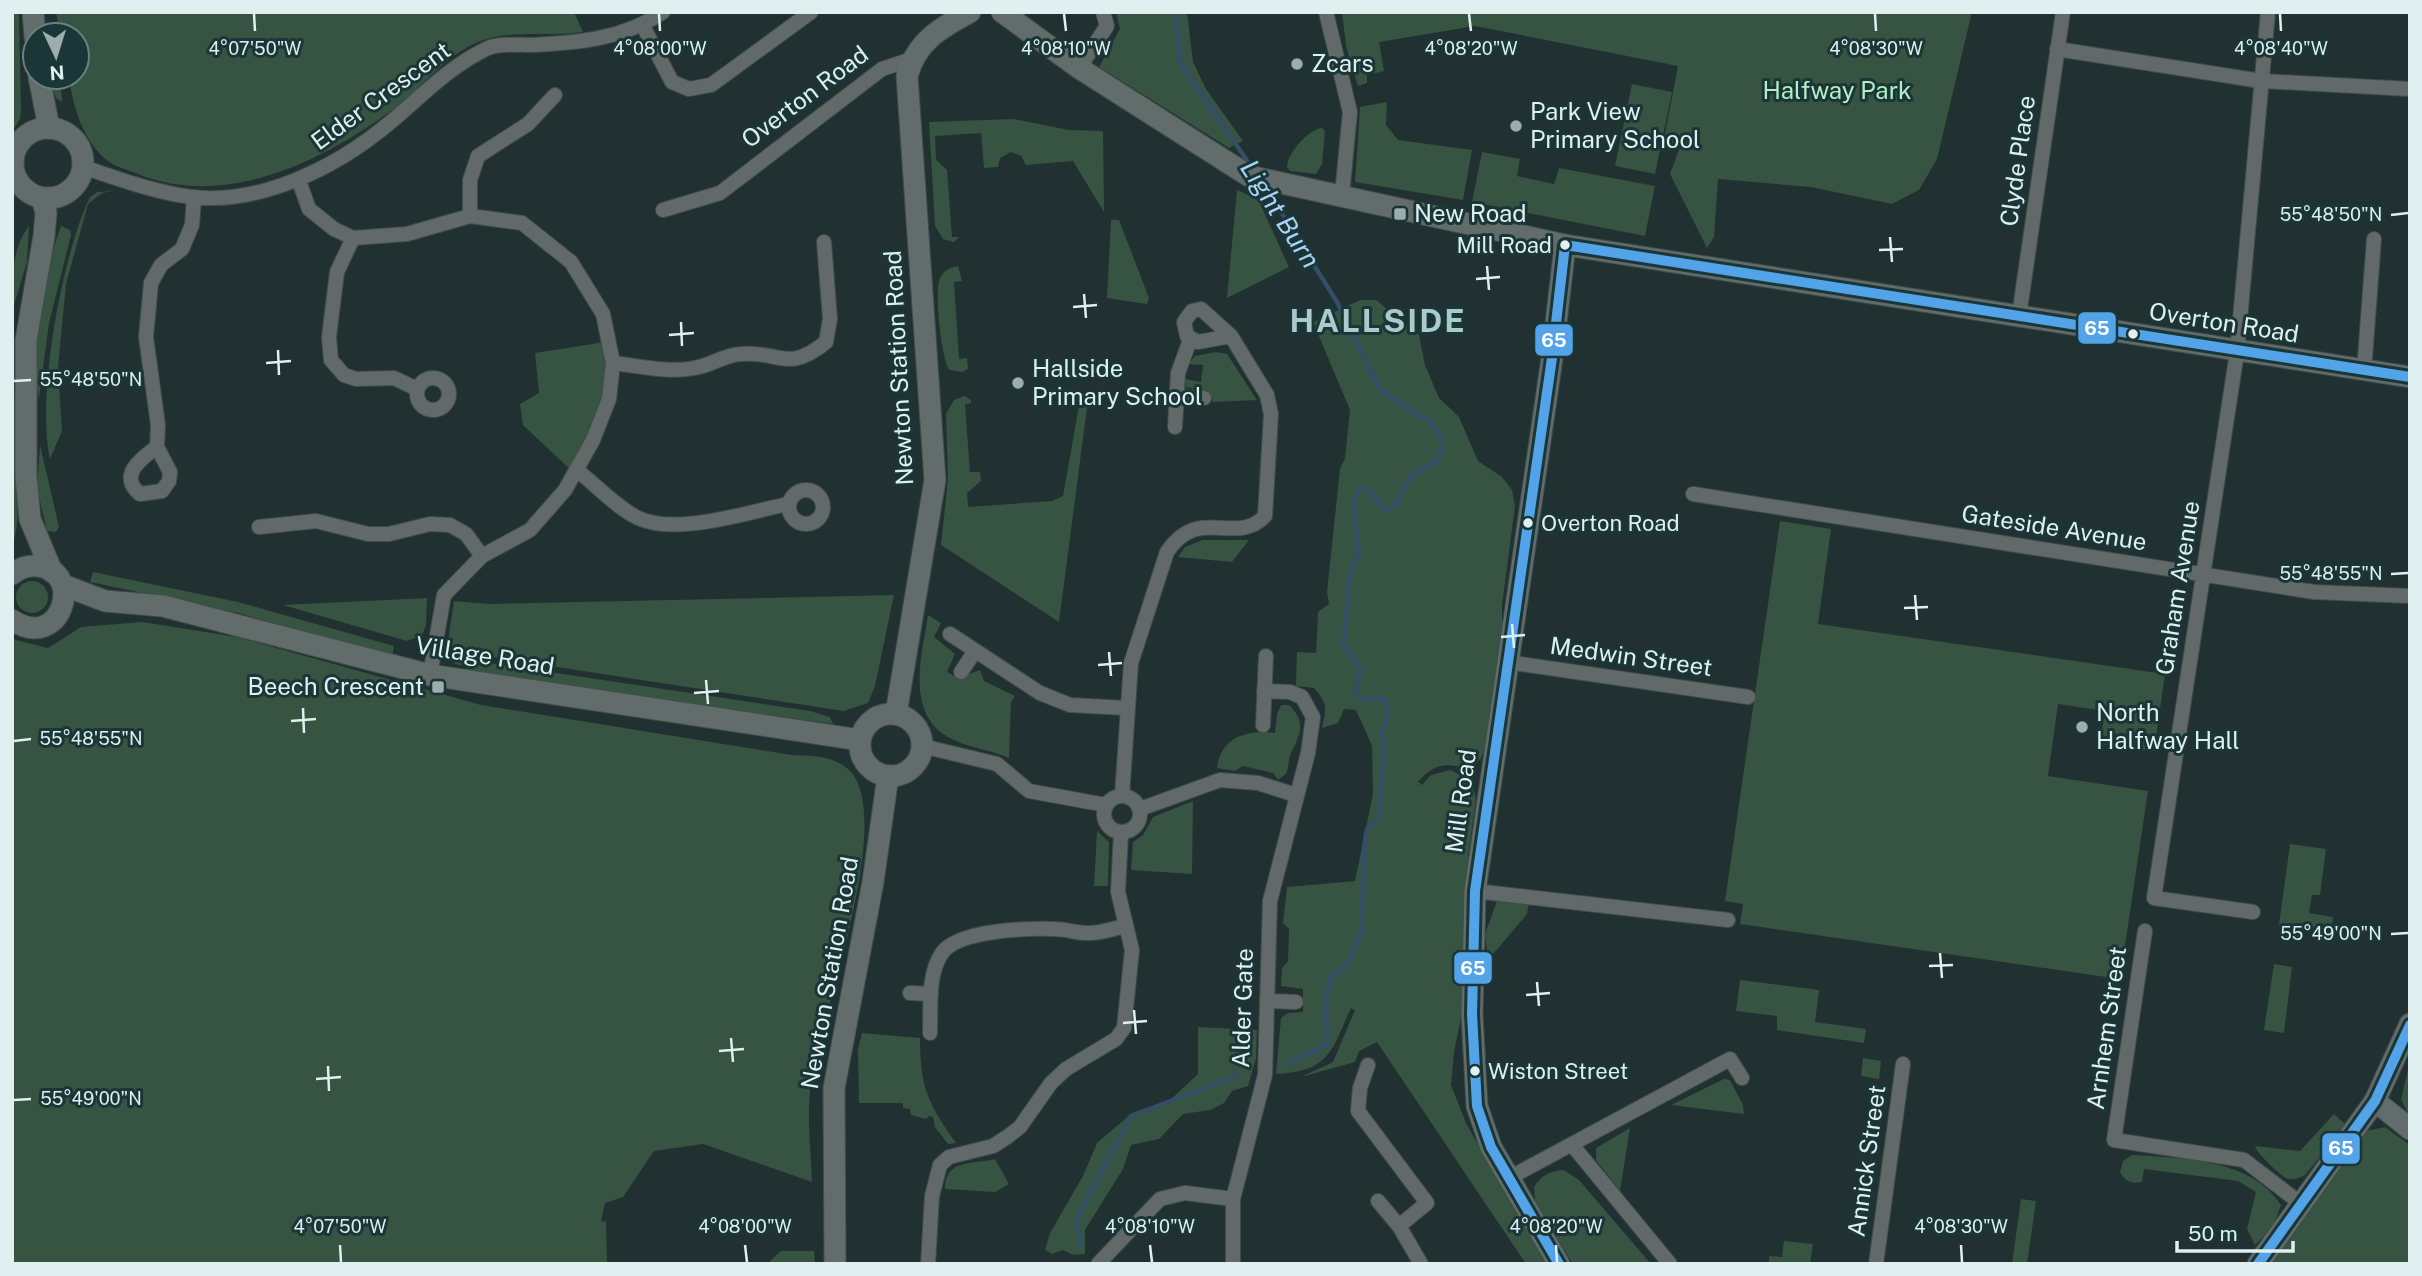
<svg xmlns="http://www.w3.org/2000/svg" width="2422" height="1276" font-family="'Public Sans',sans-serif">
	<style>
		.green { fill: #375341 }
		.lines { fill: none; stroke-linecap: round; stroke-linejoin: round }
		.stream { stroke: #334e66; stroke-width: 4.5 }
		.street-casing { stroke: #414e4e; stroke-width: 16 }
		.secondary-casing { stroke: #414e4e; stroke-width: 23 }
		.street { stroke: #626a69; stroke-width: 14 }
		.secondary { stroke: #626c6b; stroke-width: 21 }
		.bus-1-casing { stroke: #1b3637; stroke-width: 16 }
		.bus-1 { stroke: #53a3e8; stroke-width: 10 }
		.ticks { fill: none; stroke: #e0eff0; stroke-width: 2.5 }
		.poi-dot { fill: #9dacad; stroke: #1b3637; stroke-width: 2.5 }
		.bus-dot { fill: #e0eff0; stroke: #1b3637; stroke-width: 2.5 }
		.labels { text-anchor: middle; stroke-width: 6; stroke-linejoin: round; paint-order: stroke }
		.bus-label { font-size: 22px; fill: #e0eff0; stroke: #1b3637; text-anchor: start }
		.poi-label { font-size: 24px; fill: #e0eff0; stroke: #1b3637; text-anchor: start }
		.park-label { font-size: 24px; fill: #b3efc4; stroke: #1b3637 }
		.street-label { font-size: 24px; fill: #e0eff0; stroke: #1b3637 }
		.water-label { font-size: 26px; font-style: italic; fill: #abd3f9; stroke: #1b3637 }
		.district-label { font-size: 32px; font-weight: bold; letter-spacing: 2px; fill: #abcacb; stroke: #1b3637 }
		.ticks-label { font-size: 18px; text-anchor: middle; fill: #e0eff0; stroke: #1b3637; stroke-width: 6; stroke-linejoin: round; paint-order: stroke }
		.line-badge { stroke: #1b3637; stroke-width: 2.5 }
		.badge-label { font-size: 19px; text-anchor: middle; font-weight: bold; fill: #fff }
	</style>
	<rect width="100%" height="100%" fill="#213031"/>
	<g class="green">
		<polygon points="12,12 19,12 19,18 21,111 20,119 12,132"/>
		<path d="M56,12h518l9,20c-38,6 -81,-5 -115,15 -28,15 -48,42 -73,61 -70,52 -169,102 -257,66 -9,-4 -22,-7 -29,-12 -26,-20 -36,-55 -40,-85h8v-42h-17z"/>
		<polygon points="1116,12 1187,12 1193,62 1206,89 1243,141 1229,148 1099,67 1120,29"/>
		<polygon points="1342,12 1972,12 1937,159 1919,190 1892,204 1811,187 1718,179 1714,237 1707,248 1670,174 1680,147 1663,144 1678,66 1475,26 1379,42 1384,71 1367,75 1367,83 1358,86 1346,46"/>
		<polygon points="48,77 60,77 62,102 56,98"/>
		<polygon points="1632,84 1672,92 1655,174 1615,166"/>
		<polygon points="1387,102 1386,125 1398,140 1472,150 1463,200 1355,182 1360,107"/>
		<polygon points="1013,119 1069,130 1103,131 1104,212 1073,161 1026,165 1021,156 1011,152 1000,158 998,167 984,168 981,133 935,136 936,160 947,170 952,237 959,237 954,242 943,239 935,226 929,122"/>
		<path d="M1322,128l3,3 -3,33 -6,10 -26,-3 -3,-4c0,-14 21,-37 35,-39z"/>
		<polygon points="1482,152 1520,159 1517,176 1554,184 1559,168 1655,186 1645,236 1472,202"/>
		<polygon points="1237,190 1258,199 1289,267 1227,298"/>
		<path d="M114,191l-12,2 -14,11 -22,80 -8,83 4,64 -12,28c-14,-62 12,-204 40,-262l7,-5z"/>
		<polygon points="1111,220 1119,220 1149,298 1147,304 1107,298"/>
		<path d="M29,226l-2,36 -14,46c-2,-26 -1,-61 16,-82z"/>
		<path d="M61,226l9,4 1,5 -22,88 -10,75c-13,-55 3,-119 22,-172z"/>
		<path d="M958,266l4,15 -8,1 5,77 8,-1 1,11 -6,3 -12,-2c-9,-9 -16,-81 -10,-92 4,-8 10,-10 18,-12z"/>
		<path d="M1360,300h16l43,35 6,30 14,33 20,19 19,44 24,16 10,13 3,17 -13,98v46l-7,72 -14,35 -11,12c-23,-8 -36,-7 -52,12l4,3 9,-10 19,-5 21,10 5,19 -8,57 -4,147 -10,49 -3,33 15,38 80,141h-20l-149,-222 -18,9 -4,11 -54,15 32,-15 22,-52 -4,-2c-20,44 -21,63 -75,66l5,-56 7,-5 15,-1v-23l-22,-3 1,-18 6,-7 1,-32 -6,-6 4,-36 68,-6 18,-87 -1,-48 -16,-36 -12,-1 -6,14 -16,5c4,-21 7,-22 -8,-40l-18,-2 1,-34 19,1 2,-41 11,-8 -2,-12 13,-123 5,-11 5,-48 -37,-88z"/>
		<path d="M605,342c8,59 -9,79 -32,130l-50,-47 -3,-21 19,-11 -4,-40z"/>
		<polygon points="1216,352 1227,354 1257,400 1213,402 1208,391 1186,387 1185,379 1201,382 1203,365 1188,364 1195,356"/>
		<path d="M12,371c4,26 12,157 0,173z"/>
		<polygon points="965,396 971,400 971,403 965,404 970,472 980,472 981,481 967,493 968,507 1052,501 1063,496 1080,400 1088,400 1059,622 941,545 948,479 946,414 954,400"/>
		<polygon points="40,445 59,527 56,532 47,531 37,488"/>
		<polygon points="1780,521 1831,529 1818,624 2165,674 2154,751 2100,744 2105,711 2058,704 2048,776 2148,791 2120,979 1740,924 1743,904 1725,901"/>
		<polygon points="1203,540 1249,540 1232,562 1178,557 1185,547"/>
		<polygon points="93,572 238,602 394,646 392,657 238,613 90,582"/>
		<circle cx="32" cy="597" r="16"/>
		<polygon points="894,595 875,686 868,703 844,711 485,656 449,650 447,647 454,601 489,604"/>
		<polygon points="427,598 426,625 422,635 407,641 283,605"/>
		<path d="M928,615l13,8 -7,14 21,17 -8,18 11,6 22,-8 4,11 31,15 -4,6 -2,56c-18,-8 -40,-10 -57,-19 -48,-23 -30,-84 -24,-124z"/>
		<path d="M142,622l95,15 244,68 311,50c19,1 40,0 56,14 51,47 -32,258 -38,322 -3,30 1,61 2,91l-109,-38 -49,7 -31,46 -18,6 -4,18 5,1 1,42h-595v-625l36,9 33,-21z"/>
		<polygon points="449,657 810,711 830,717 833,724 467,672 466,666 455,664"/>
		<path d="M1281,705h8c18,17 11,30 2,48 -3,6 -2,15 -5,21l-8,6 -5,-7 -30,-7 -8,5 -18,-3c4,-32 31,-38 58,-35l2,-19z"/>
		<polygon points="1193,801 1192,874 1131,870 1133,842 1143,835 1153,817"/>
		<polygon points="1097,831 1109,842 1108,886 1094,886"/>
		<polygon points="2290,844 2326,849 2320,895 2312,895 2309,913 2333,917 2331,932 2279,925"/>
		<polygon points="1497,901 1529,902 1527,914 1488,960 1485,934"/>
		<polygon points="2274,964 2292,967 2284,1033 2264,1030"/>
		<polygon points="1740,980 1819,990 1815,1022 1866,1029 1864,1043 1777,1030 1777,1016 1736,1011"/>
		<polygon points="1198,1027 1257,1030 1256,1058 1248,1086 1232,1091 1224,1103 1210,1110 1183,1114 1159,1139 1131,1145 1123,1169 1085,1230 1085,1254 1073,1255 1063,1250 1052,1254 1045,1250 1050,1233 1083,1176 1097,1143 1132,1113 1169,1101 1198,1074"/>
		<path d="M862,1033l58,5c0,50 8,65 36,105l-8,1 -13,-17 -2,-10 -4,-1 -3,3 -15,-4 -1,-6 -7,-1v-5h-44l-1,-54z"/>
		<polygon points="1863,1058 1881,1061 1879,1079 1861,1076"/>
		<polygon points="2410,1061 2410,1118 2401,1099"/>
		<polygon points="1724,1079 1730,1080 1743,1105 1744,1114 1671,1105"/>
		<path d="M2334,1114l12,11 -41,50c-6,3 -9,5 -17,4 -6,-2 -32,-26 -33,-33l45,5z"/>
		<polygon points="2385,1127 2410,1145 2410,1264 2272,1264 2366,1131"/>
		<polygon points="1630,1128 1620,1191 1596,1160 1596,1148"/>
		<path d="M2132,1155c50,3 120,4 149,50l-8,22 -18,18 -8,-16 9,-37 -18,-11 -94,-12 -2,13c-11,2 -16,0 -22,-10l3,-11z"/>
		<path d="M995,1159l14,25 -14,8 -50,-3c0,-31 28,-24 50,-30z"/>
		<path d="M1564,1170l15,10 72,84h-78l-38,-61 -1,-16c8,-12 15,-16 30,-17z"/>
		<polygon points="2021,1199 2036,1201 2027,1264 2012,1264"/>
		<polygon points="1784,1241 1813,1244 1810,1264 1769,1264 1769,1256 1782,1257"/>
		<polygon points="781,1251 814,1251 815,1264 767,1264"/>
	</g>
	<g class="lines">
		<g class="stream">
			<polyline points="1175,12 1180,62 1252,168"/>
			<path d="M1265,186l72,116 42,86 37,27 13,3 13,22 -3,19 -30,19 -12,25 -11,8 -19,-23 -9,3 -5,13 6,47 -10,25 -5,68 16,26 -5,23 7,6h23l3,19 -7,14c8,28 -3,56 -1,85l-13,12 -2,11 -4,93 -13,30 -17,14 -5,23 1,44 -38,19"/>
			<polyline points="1081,1245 1076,1220 1131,1116 1239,1075"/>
		</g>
		<defs>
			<g id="street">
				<polyline points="1326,12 1350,112 1342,195"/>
				<polyline points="643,26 672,82 689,89 711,85 811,12"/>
				<polyline points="2057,49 2261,81 2410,89"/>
				<polyline points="1079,68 1107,26 1103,12"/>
				<polyline points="12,165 13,165"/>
				<path d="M83,167c36,12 71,25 108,30 69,8 144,-29 196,-72 33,-27 61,-58 101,-77 12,-5 30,-3 43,-3 46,-2 93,-6 132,-33"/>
				<polyline points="299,181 309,209 334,229 353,238 407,234 470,216 522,223 571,262 603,314 613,363 609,399 593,440 565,490 530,530 482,556 444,595 430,675"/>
				<polyline points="663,210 720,193 882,69 912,59"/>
				<polyline points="470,216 470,180 478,156 528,124 555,95"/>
				<polyline points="353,238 337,272 329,337 331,360 344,375 356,379 394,378 417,389"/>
				<polyline points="2019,316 2063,12"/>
				<path d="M613,363c27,3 58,11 86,4 13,-3 27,-12 41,-13 39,-4 47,20 86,-12l4,-23 -6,-77"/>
				<polyline points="2364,371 2374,239"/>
				<circle cx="433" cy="394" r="16"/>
				<polyline points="1177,396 1204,398"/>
				<polyline points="1175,427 1178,373 1190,340"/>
				<path d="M157,447c-17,12 -39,29 -17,47l22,-3 7,-10 1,-9 -13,-25 1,-22 -12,-88 5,-54 10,-18 21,-16 10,-24 2,-28"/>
				<path d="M578,471c19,15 38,36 60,47 39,18 110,-6 150,-14"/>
				<circle cx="806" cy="507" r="17"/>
				<polyline points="1693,494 2314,592 2410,596"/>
				<polyline points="259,527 316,521 368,534 389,534 430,524 450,525 466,534 482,556"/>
				<polyline points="950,634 1040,693 1070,705 1126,708"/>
				<polyline points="1507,662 1748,697"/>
				<polyline points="961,672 975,651"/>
				<polyline points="1263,725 1266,656"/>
				<polyline points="922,746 997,764 1029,791 1106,805"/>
				<circle cx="1122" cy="814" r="18"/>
				<path d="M1122,796l9,-133 36,-111c32,-48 68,-5 98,-36l6,-102 -4,-19 -36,-59 -33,6 -11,-6 -3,-14 8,-11 9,-2 30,27"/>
				<polyline points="1140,809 1220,780 1258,783 1296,795"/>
				<polyline points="1475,891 1728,920"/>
				<polyline points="2253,912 2154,898 2237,352 2268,12"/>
				<polyline points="2145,931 2114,1140 2244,1160 2300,1203"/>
				<polyline points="910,993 931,994"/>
				<polyline points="1267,1001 1296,1002"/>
				<path d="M930,1033c1,-25 -3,-58 12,-80 16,-23 85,-25 113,-24 12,0 24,5 37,4 11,-1 22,-4 32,-7"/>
				<polyline points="1368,1065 1360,1088 1358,1111 1427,1203 1399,1226"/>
				<polyline points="1573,1146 1670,1264"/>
				<polyline points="1509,1178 1730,1059 1742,1078"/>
				<polyline points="1378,1201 1399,1226 1421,1264"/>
				<polyline points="928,1264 932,1196 940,1165 949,1157 993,1146 1007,1137 1020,1127 1051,1083 1066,1069 1116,1039 1124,1028 1132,950 1118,892 1121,832"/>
				<polyline points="1098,1264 1160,1199 1185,1193 1233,1199"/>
				<polyline points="1233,1264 1233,1199 1265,1075 1270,901 1308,753 1313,717 1302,697 1290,692 1264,691"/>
				<polyline points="1876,1264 1903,1064"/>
			</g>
			<g id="secondary">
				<polyline points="33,12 35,37"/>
				<polyline points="1002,12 1079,68 1249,176 1565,245 2410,377"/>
				<polyline points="39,77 49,128"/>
				<circle cx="48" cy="163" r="35"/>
				<polyline points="42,198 46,213 44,236 26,340 26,477 30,519 52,572"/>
				<path d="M12,574c8,-6 16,-9 26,-8 48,6 23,87 -26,54"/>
				<polyline points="63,585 105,601 163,606 430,675 860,740"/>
				<circle cx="891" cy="745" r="31"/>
				<path d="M896,714l39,-234 -28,-404c9,-34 33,-48 63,-64"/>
				<polyline points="2375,1101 2410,1129"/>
				<polyline points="835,1264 834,1088 873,882 888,776"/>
				<polyline points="1559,1264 1491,1147 1477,1106 1472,1014 1475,891 1552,358 1565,245"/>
				<polyline points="2258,1264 2375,1101 2410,1024"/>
			</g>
		</defs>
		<use href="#street" class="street-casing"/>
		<use href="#secondary" class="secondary-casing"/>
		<use href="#street" class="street"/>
		<use href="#secondary" class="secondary"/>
		<defs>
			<g id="bus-1">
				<polyline points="1559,1264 1491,1147 1477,1106 1472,1014 1475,891 1552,358 1565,245 2410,377"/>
				<polyline points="2258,1264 2375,1101 2410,1025"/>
			</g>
		</defs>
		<use href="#bus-1" class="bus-1-casing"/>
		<use href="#bus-1" class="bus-1"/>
	</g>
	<path class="ticks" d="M254,14l1,17M659,14l1,17M1064,14l2,17M1469,14l2,17M1875,14l1,17M2280,14l1,17M2391,215l17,-2M1890,237l2,25M1879,250l24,-1M1487,266l2,24M1476,279l24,-2M1084,294l2,24M1073,307l24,-2M681,322l1,24M669,335l25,-2M278,350l1,25M266,363l25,-2M14,381l17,-1M2391,574l17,-1M1915,595l2,25M1904,608l24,-1M1512,624l2,24M1501,637l24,-2M1109,652l2,24M1098,665l24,-2M706,680l2,24M694,693l25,-2M303,708l1,25M291,721l25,-2M14,741l17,-2M2391,934l17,-1M1940,953l2,25M1929,966l24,-1M1537,982l2,24M1526,995l24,-2M1134,1010l2,24M1123,1023l24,-2M731,1038l2,24M719,1051l25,-2M328,1066l1,25M316,1079l25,-2M14,1100l17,-1M340,1245l1,17M745,1245l2,17M1150,1245l2,17M1556,1245l1,17M1961,1245l1,17"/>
	<g class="poi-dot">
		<circle cx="1297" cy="64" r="7"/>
		<circle cx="1516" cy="126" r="7"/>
		<rect x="1393" y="207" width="14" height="14" rx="3.5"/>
		<circle cx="1018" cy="383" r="7"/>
		<rect x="431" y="680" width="14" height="14" rx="3.5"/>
		<circle cx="2082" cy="727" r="7"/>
	</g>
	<g class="bus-dot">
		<circle cx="1565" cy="245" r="6"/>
		<circle cx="2133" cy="334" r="6"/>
		<circle cx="1528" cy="523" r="6"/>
		<circle cx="1475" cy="1071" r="6"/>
	</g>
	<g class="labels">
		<g class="bus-label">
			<text x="1552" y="253" text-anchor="end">Mill Road</text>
			<text x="1541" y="531">Overton Road</text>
			<text x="1488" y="1079">Wiston Street</text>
		</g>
		<g class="poi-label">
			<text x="1311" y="72">Zcars</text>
			<text x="1530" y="120">Park View<tspan x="1530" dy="28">Primary School</tspan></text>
			<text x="1414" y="222">New Road</text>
			<text x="1032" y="377">Hallside<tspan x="1032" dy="28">Primary School</tspan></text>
			<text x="424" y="695" text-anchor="end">Beech Crescent</text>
			<text x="2096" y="721">North<tspan x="2096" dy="28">Halfway Hall</tspan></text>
		</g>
		<g class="park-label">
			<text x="1837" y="99">Halfway Park</text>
		</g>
		<g class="street-label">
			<text transform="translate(381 96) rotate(-36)" y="8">Elder Crescent</text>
			<text transform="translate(805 97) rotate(-37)" y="8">Overton Road</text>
			<text transform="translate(2018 161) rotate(-82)" y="8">Clyde Place</text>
			<text transform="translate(2224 323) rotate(9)" y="8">Overton Road</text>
			<text transform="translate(899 368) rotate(-93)" y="8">Newton Station Road</text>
			<text transform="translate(2054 528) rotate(9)" y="8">Gateside Avenue</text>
			<text transform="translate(2178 588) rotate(-81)" y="8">Graham Avenue</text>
			<text transform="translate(485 656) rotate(9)" y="8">Village Road</text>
			<text transform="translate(1631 657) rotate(8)" y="8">Medwin Street</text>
			<text transform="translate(1461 801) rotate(-82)" y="8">Mill Road</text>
			<text transform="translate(830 973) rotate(-80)" y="8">Newton Station Road</text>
			<text transform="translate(1243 1008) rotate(-88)" y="8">Alder Gate</text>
			<text transform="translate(2107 1028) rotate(-82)" y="8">Arnhem Street</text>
			<text transform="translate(1867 1161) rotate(-82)" y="8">Annick Street</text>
		</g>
		<g class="water-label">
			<text transform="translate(1280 214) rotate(57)" y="9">Light Burn</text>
		</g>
		<g class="district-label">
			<text x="1378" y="332">HALLSIDE</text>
		</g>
	</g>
	<g class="ticks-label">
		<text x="255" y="55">4°07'50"W</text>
		<text x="660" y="55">4°08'00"W</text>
		<text x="1066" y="55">4°08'10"W</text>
		<text x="1471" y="55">4°08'20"W</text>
		<text x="1876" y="55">4°08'30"W</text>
		<text x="2281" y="55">4°08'40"W</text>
		<text x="2331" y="221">55°48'50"N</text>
		<text x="91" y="386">55°48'50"N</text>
		<text x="2331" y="580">55°48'55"N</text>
		<text x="91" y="745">55°48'55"N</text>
		<text x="2331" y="940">55°49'00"N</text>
		<text x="91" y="1105">55°49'00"N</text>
		<text x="340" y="1233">4°07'50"W</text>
		<text x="745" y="1233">4°08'00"W</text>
		<text x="1150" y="1233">4°08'10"W</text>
		<text x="1556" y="1233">4°08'20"W</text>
		<text x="1961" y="1233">4°08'30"W</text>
	</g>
	<g class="line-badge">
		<rect x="2077" y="311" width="40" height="34" rx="7" fill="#53a3e8"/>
		<rect x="1534" y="323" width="40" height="34" rx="7" fill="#53a3e8"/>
		<rect x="1453" y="951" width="40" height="34" rx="7" fill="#53a3e8"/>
		<rect x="2321" y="1132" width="40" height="33" rx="7" fill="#53a3e8"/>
	</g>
	<g class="badge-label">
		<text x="2097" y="335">65</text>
		<text x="1554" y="347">65</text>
		<text x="1473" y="975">65</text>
		<text x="2341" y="1155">65</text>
	</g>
	<rect width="2422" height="1276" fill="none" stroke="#e0eff0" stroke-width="28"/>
	<g transform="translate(56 56) rotate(176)"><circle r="33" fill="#1b3637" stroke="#6a8081" stroke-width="2"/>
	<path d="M0-5L12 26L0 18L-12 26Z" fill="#9dacad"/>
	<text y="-10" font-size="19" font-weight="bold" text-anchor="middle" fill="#e0eff0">N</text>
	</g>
	<path d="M2177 1241v10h116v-10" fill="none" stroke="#e0eff0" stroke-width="3.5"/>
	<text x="2188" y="1241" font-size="21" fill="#e0eff0" stroke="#1b3637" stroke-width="5" paint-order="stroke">50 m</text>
</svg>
